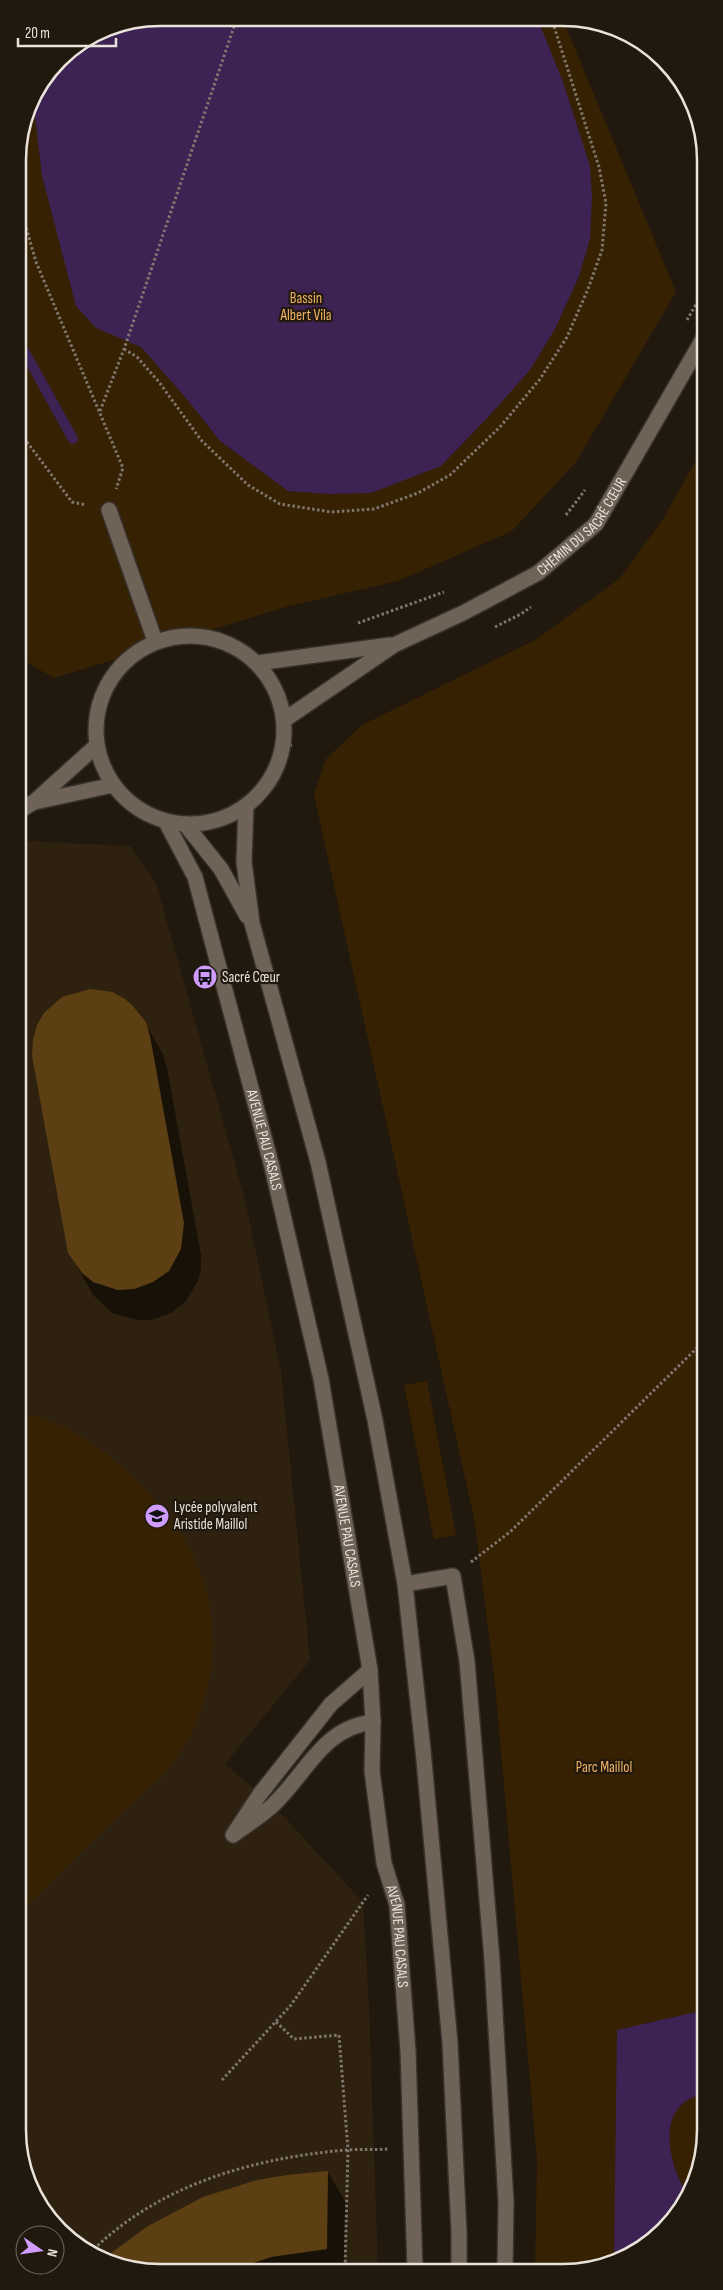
<svg xmlns="http://www.w3.org/2000/svg" width="723" height="2290" font-family="'Sofia Sans Condensed',sans-serif">
	<style>
		.built { fill: #2e2110 }
		.green { fill: #362103 }
		.water { fill: #3d2254 }
		.shadow { fill: #0007 }
		.lines { fill: none; stroke-linecap: round; stroke-linejoin: round }
		.stream { stroke: #3d2254; stroke-width: 10 }
		.building { fill: #5d3f14 }
		.minor-casing { stroke: #37312c; stroke-width: 18 }
		.path { stroke: #7f776d; stroke-width: 3; stroke-dasharray: 2.5 2.5; stroke-linecap: butt }
		.minor { stroke: #6e6356; stroke-width: 15 }
		.labels { text-anchor: middle; stroke-width: 4.5; stroke-linejoin: round; paint-order: stroke }
		.park-label { font-size: 15px; fill: #f0b365; stroke: #22190e }
		.street-label { font-size: 15px; fill: #e9e3db; stroke: #22190e }
		.poi-label { font-size: 15px; fill: #e9e3db; stroke: #22190e; text-anchor: start }
		.rim { fill: none; stroke: #e9e3db; stroke-width: 2.5 }
	</style>
	<rect width="100%" height="100%" fill="#22190e"/>
	<polygon class="built" points="27,841 130,846 156,883 244,1196 281,1371 310,1660 225,1764 273,1805 363,1902 369,2006 378,2270 133,2270 59,2230 20,2157 19,858"/>
	<g class="green">
		<polygon points="160,18 563,20 676,292 576,462 512,531 398,581 289,606 54,678 18,657 18,151 28,105 60,59 106,28"/>
		<polygon points="703,448 705,2139 695,2184 670,2224 634,2254 590,2270 535,2270 537,2160 495,1683 475,1523 314,795 326,759 362,725 537,639 620,578 663,519"/>
		<polygon points="427,1381 456,1535 434,1539 404,1385"/>
		<path d="M19,1413c54,7 103,50 137,88 68,75 76,174 20,258 -11,17 -31,31 -45,45 -37,36 -74,72 -111,109z"/>
	</g>
	<g class="water">
		<polygon points="160,18 538,20 563,82 590,166 592,196 590,239 579,276 555,329 530,370 489,416 441,466 371,493 329,494 288,491 220,441 186,398 141,347 96,328 76,306 42,176 33,99 60,59 106,28"/>
		<path d="M705,2010v84c-51,8 -38,70 -17,101l-18,29 -36,30 -20,7 3,-231z"/>
	</g>
	<g class="shadow">
		<polygon points="145,1023 163,1054 167,1068 201,1255 201,1269 198,1281 186,1301 171,1313 152,1320 137,1320 112,1313 93,1295 75,1263 66,1241"/>
		<polygon points="328,2172 346,2203 344,2270 133,2270 109,2257 148,2227"/>
	</g>
	<g class="lines">
		<polyline class="stream" points="18,340 73,439"/>
	</g>
	<g class="building">
		<polygon points="90,989 112,992 125,999 132,1005 146,1022 150,1036 184,1223 181,1249 169,1271 153,1282 134,1289 118,1290 93,1282 82,1273 68,1253 32,1056 33,1040 37,1025 44,1013 62,997"/>
		<polygon points="328,2171 327,2249 271,2257 232,2270 133,2270 107,2256 148,2226 203,2197 257,2180 287,2175"/>
	</g>
	<g class="lines">
		<defs>
			<g id="minor">
				<polyline points="109,510 155,641"/>
				<circle cx="190" cy="730" r="94"/>
				<polyline points="257,663 390,645"/>
				<path id="s1" d="M284,720l110,-75 69,-32 75,-40 58,-49 107,-185"/>
				<polyline points="35,802 113,785"/>
				<polyline points="246,806 244,862 252,923 318,1162 375,1420 405,1584 423,1750 450,2043 459,2233 459,2270"/>
				<polyline points="19,811 34,802 96,746"/>
				<path id="s2" d="M166,822l29,55 77,290 49,212 49,291 3,52 -1,49 12,92 13,42 11,146 7,219"/>
				<polyline points="185,824 221,869 247,916"/>
				<polyline points="405,1584 453,1576 467,1661 492,1960 506,2202 505,2270"/>
				<path d="M370,1670l-39,34 -71,90 -27,41c13,-10 29,-19 40,-30 34,-32 49,-77 100,-83"/>
			</g>
		</defs>
		<use href="#minor" class="minor-casing"/>
		<g class="path">
			<polyline points="18,199 36,262 123,468 116,489"/>
			<polyline points="687,320 703,292"/>
			<polyline points="124,349 137,357 159,382 201,440 248,485 280,504 331,512 374,509 418,493 450,475 500,427 540,379 567,337 588,289 602,250 606,203 599,167 552,20"/>
			<polyline points="100,411 124,349 237,18"/>
			<polyline points="18,424 24,438 72,502 86,505"/>
			<polyline points="566,515 585,490"/>
			<polyline points="358,623 444,592"/>
			<polyline points="495,627 521,614 531,607"/>
			<polyline points="282,750 292,745"/>
			<polyline points="471,1562 510,1532 704,1341"/>
			<polyline points="276,2022 294,2039 339,2035 348,2150 345,2270"/>
			<polyline points="222,2080 291,2005 368,1895"/>
			<path d="M94,2249c67,-65 160,-91 252,-99 14,-1 28,0 42,-1"/>
		</g>
		<use href="#minor" class="minor"/>
	</g>
	<defs>
		<symbol id="bus-disc" viewBox="-11 -11 22 22"><circle r="9.5" fill="#d09dff" stroke="#22190e"/><path d="M-5-6H5V4H4V6H2V4H-2V6H-4V4H-5ZM-3.5-4V0h7V-4ZM-3.5 1.2v1.5H-2V1.2ZM2 1.2v1.5H3.5V1.2Z" fill="#111"/></symbol>
		<symbol id="school-disc" viewBox="-11 -11 22 22"><circle r="9.5" fill="#d09dff" stroke="#22190e"/><path d="M0-5L7-2L0 1L-7-2ZM-4 1L0 2.5L4 1V4Q0 6-4 4Z" fill="#111"/></symbol>
	</defs>
	<g fill-rule="evenodd">
		<use href="#bus-disc" x="191" y="963" width="28" height="28"/>
		<use href="#school-disc" x="143" y="1502" width="28" height="28"/>
	</g>
	<g class="labels">
		<g class="park-label">
			<text x="306" y="303">Bassin<tspan x="306" dy="17">Albert Vila</tspan></text>
			<text x="604" y="1772">Parc Maillol</text>
		</g>
		<g class="street-label">
			<text dy="5" stroke="none"><textPath href="#s1" startOffset="359">CHEMIN DU SACRÉ CŒUR</textPath></text>
			<text dy="5" stroke="none"><textPath href="#s2" startOffset="334">AVENUE PAU CASALS</textPath></text>
			<text dy="5" stroke="none"><textPath href="#s2" startOffset="739">AVENUE PAU CASALS</textPath></text>
			<text dy="5" stroke="none"><textPath href="#s2" startOffset="1144">AVENUE PAU CASALS</textPath></text>
		</g>
		<g class="poi-label">
			<text x="222" y="982">Sacré Cœur</text>
			<text x="174" y="1512">Lycée polyvalent<tspan x="174" dy="17">Aristide Maillol</tspan></text>
		</g>
	</g>
	<path d="M0 0H723V2290H0ZM160 26H563A134 134 0 0 1 697 160V2130A134 134 0 0 1 563 2264H160A134 134 0 0 1 26 2130V160A134 134 0 0 1 160 26Z" fill="#22190e" fill-rule="evenodd"/>
	<path class="rim" d="M160 26H563A134 134 0 0 1 697 160V2130A134 134 0 0 1 563 2264H160A134 134 0 0 1 26 2130V160A134 134 0 0 1 160 26Z"/>
	<g transform="translate(40 2250) rotate(103)"><circle r="24" fill="#22190e" stroke="#726a60"/>
	<path d="M0-4L9 19L0 12L-9 19Z" fill="#d09dff"/>
	<text y="-8" font-size="14" font-weight="bold" text-anchor="middle" fill="#e9e3db">N</text>
	</g>
	<path d="M18 38v8h98v-8" fill="none" stroke="#e9e3db" stroke-width="2.5"/>
	<text x="25" y="38" font-size="15" fill="#e9e3db" stroke="#22190e" stroke-width="4" paint-order="stroke">20 m</text>
</svg>
